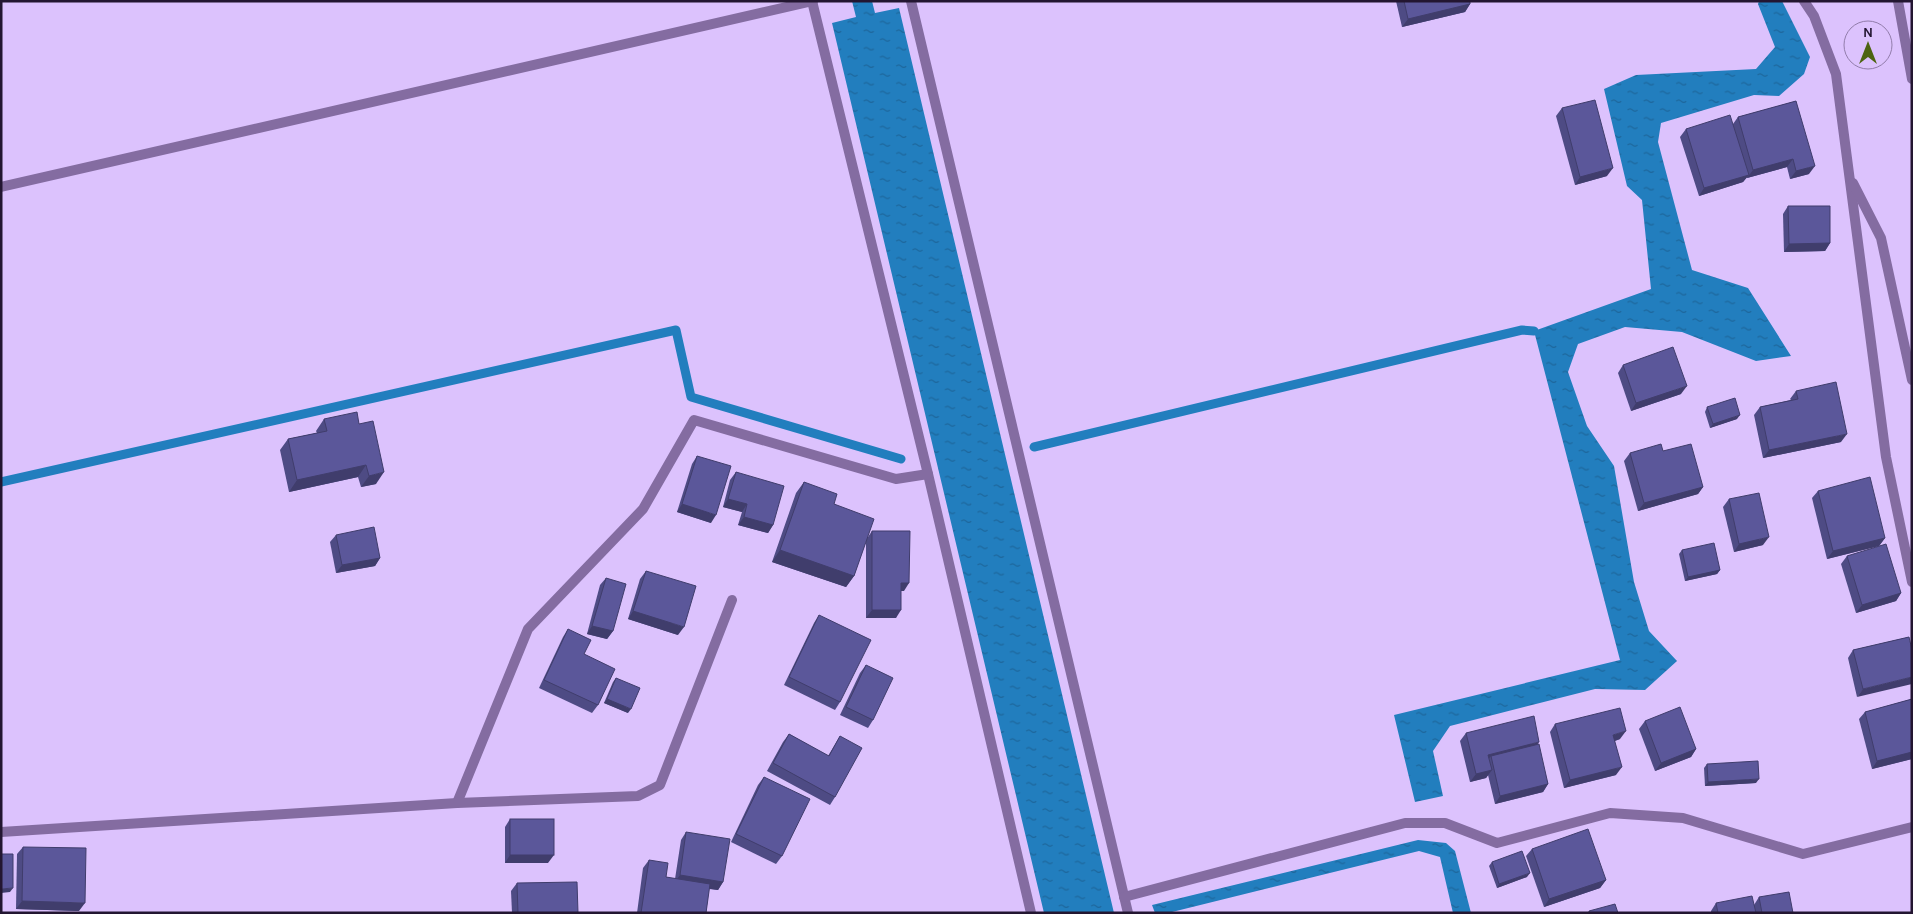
<svg xmlns="http://www.w3.org/2000/svg" width="1913" height="914" font-family="Karla,sans-serif">
	<style>
		.water { fill: url(#water-ripples) }
		.lines { fill: none; stroke-linecap: round; stroke-linejoin: round }
		.stream { stroke: #227ebe; stroke-width: 9 }
		.street { stroke: #846ca1; stroke-width: 10 }
		.wall { fill: #4e4b84 }
		.shaded-wall { fill: #403d6c }
		.building { fill: #5b579a; stroke: #403d6c }
	</style>
	<defs>
		<pattern id="water-ripples" width="26" height="14" patternUnits="userSpaceOnUse" patternTransform="scale(1.25)"><rect width="26" height="14" fill="#227ebe"/><path d="M2 4q2-2 4 0t4 0M15 11q2-2 4 0t4 0" fill="none" stroke="#1d669b"/></pattern>
	</defs>
	<rect width="100%" height="100%" fill="#dcc2fd"/>
	<g class="water">
		<polygon points="852,1 872,1 875,13 899,8 1114,913 1044,913 832,23 856,17"/>
		<polygon points="1759,1 1782,1 1810,57 1804,74 1779,96 1754,95 1661,123 1658,142 1692,270 1748,288 1791,356 1756,361 1682,332 1625,327 1578,344 1568,372 1587,426 1614,466 1634,582 1649,631 1677,661 1645,690 1595,689 1450,726 1433,751 1443,796 1415,802 1394,715 1620,660 1534,331 1651,289 1642,200 1627,186 1604,89 1636,75 1756,69 1775,47 1758,4"/>
		<polygon points="1418,840 1446,843 1455,851 1471,913 1453,913 1440,857 1419,851 1168,913 1155,913 1152,905"/>
	</g>
	<g class="lines">
		<g class="stream">
			<polyline points="1034,447 1522,330 1534,331"/>
			<polyline points="1,482 676,330 691,397 901,459"/>
		</g>
		<g class="street">
			<polyline points="812,1 928,474 1031,913"/>
			<polyline points="911,1 1128,913"/>
			<polyline points="1804,1 1814,16 1836,74 1886,457 1912,582"/>
			<polyline points="1898,1 1912,79"/>
			<polyline points="1853,183 1881,238 1912,380"/>
			<polyline points="1,187 813,1"/>
			<polyline points="457,803 528,629 643,509 694,420 896,479 928,474"/>
			<polyline points="1,832 457,803 638,796 660,785 732,600"/>
			<polyline points="1124,897 1405,823 1445,823 1497,843 1610,813 1683,818 1803,854 1912,827"/>
		</g>
	</g>
	<g class="wall">
		<polygon points="1396,1 1470,1 1470,4 1465,12 1402,27"/>
		<polygon points="1796,101 1809,174 1790,179 1787,167 1747,178 1747,177 1743,182 1699,196 1680,137 1686,129 1733,124 1738,117"/>
		<polygon points="1562,108 1607,176 1575,185 1556,116"/>
		<polygon points="1788,206 1830,243 1825,251 1784,252 1783,214"/>
		<polygon points="1623,365 1681,394 1631,411 1618,373"/>
		<polygon points="1796,391 1841,442 1763,458 1754,415 1760,407 1791,400 1790,399"/>
		<polygon points="1707,407 1737,419 1710,428 1705,412"/>
		<polygon points="324,419 359,424 376,484 361,487 358,477 289,492 280,450 288,439 317,433 316,431"/>
		<polygon points="1663,451 1703,487 1698,494 1638,511 1624,461 1630,453"/>
		<polygon points="697,456 711,523 677,512 692,464"/>
		<polygon points="736,472 773,525 768,533 738,525 742,512 723,507 730,480"/>
		<polygon points="804,482 834,504 868,537 872,531 904,591 901,591 896,618 866,618 866,540 854,576 846,587 772,562 796,493"/>
		<polygon points="1818,491 1885,538 1879,546 1827,559 1812,498"/>
		<polygon points="1729,499 1763,545 1734,552 1723,507"/>
		<polygon points="336,535 380,558 375,566 336,573 330,542"/>
		<polygon points="1682,550 1720,570 1717,574 1685,581 1679,554"/>
		<polygon points="1847,556 1901,593 1896,601 1856,613 1841,564"/>
		<polygon points="646,571 678,635 628,619 640,579"/>
		<polygon points="606,578 613,631 607,639 587,634 600,585"/>
		<polygon points="819,615 840,702 835,710 784,685 814,623"/>
		<polygon points="568,629 584,654 598,705 592,713 539,688 563,637"/>
		<polygon points="1909,637 1857,697 1848,658 1853,650"/>
		<polygon points="866,665 873,720 868,728 840,715 860,673"/>
		<polygon points="616,678 628,713 604,703 613,682"/>
		<polygon points="1912,699 1912,759 1872,769 1859,719 1865,712"/>
		<polygon points="1645,721 1696,749 1691,757 1655,771 1639,729"/>
		<polygon points="1555,724 1620,739 1615,741 1616,775 1564,788 1550,732"/>
		<polygon points="1466,733 1537,745 1548,784 1543,792 1495,804 1488,775 1486,778 1470,782 1460,741"/>
		<polygon points="789,734 828,756 840,736 835,797 830,805 767,771 783,742"/>
		<polygon points="1707,764 1756,783 1705,786 1704,768"/>
		<polygon points="764,777 782,856 776,864 731,842 758,785"/>
		<polygon points="510,819 548,863 505,863 505,827"/>
		<polygon points="686,832 723,882 718,890 709,889 706,913 637,913 643,868 649,860 666,877 675,879 681,840"/>
		<polygon points="23,847 79,911 16,909 17,854"/>
		<polygon points="1532,849 1606,880 1600,888 1544,907 1526,856"/>
		<polygon points="1492,862 1527,877 1497,888 1489,866"/>
		<polygon points="517,883 578,913 512,913 511,891"/>
		<polygon points="1759,897 1793,913 1711,913 1711,911 1716,903 1754,905"/>
	</g>
	<g class="shaded-wall">
		<polygon points="1470,4 1465,12 1402,27 1408,19"/>
		<polygon points="1793,159 1787,167 1747,178 1753,170"/>
		<polygon points="1815,166 1809,174 1790,179 1796,171"/>
		<polygon points="1613,168 1607,176 1575,185 1580,177"/>
		<polygon points="1749,175 1743,182 1699,196 1704,188"/>
		<polygon points="1830,243 1825,251 1784,252 1789,244"/>
		<polygon points="1687,386 1681,394 1631,411 1636,403"/>
		<polygon points="1740,415 1737,419 1710,428 1713,424"/>
		<polygon points="1847,434 1841,442 1763,458 1769,450"/>
		<polygon points="366,465 358,477 289,492 297,480"/>
		<polygon points="384,472 376,484 361,487 369,476"/>
		<polygon points="1703,487 1698,494 1638,511 1644,503"/>
		<polygon points="728,499 747,504 742,512 723,507"/>
		<polygon points="682,504 716,515 711,523 677,512"/>
		<polygon points="744,517 773,525 768,533 738,525"/>
		<polygon points="1769,537 1763,545 1734,552 1739,544"/>
		<polygon points="1885,538 1879,546 1827,559 1833,551"/>
		<polygon points="780,550 854,576 846,587 772,562"/>
		<polygon points="380,558 375,566 336,573 342,565"/>
		<polygon points="1720,570 1717,574 1685,581 1688,577"/>
		<polygon points="901,583 909,583 904,591 896,591"/>
		<polygon points="1901,593 1896,601 1856,613 1862,605"/>
		<polygon points="872,610 901,610 896,618 866,618"/>
		<polygon points="633,611 684,627 678,635 628,619"/>
		<polygon points="592,626 613,631 607,639 587,634"/>
		<polygon points="1912,677 1912,684 1857,697 1863,689"/>
		<polygon points="607,699 631,709 628,713 604,703"/>
		<polygon points="1626,731 1620,739 1608,743 1613,735"/>
		<polygon points="1539,742 1534,750 1491,756 1487,761 1488,755"/>
		<polygon points="1696,749 1691,757 1655,771 1661,763"/>
		<polygon points="1912,752 1912,759 1872,769 1877,761"/>
		<polygon points="1622,767 1616,775 1564,788 1570,780"/>
		<polygon points="1492,770 1486,778 1470,782 1476,774"/>
		<polygon points="1759,779 1756,783 1705,786 1708,782"/>
		<polygon points="1548,784 1543,792 1495,804 1500,796"/>
		<polygon points="510,855 554,855 548,863 505,863"/>
		<polygon points="1530,873 1527,877 1497,888 1499,884"/>
		<polygon points="680,875 723,882 718,890 674,883"/>
		<polygon points="1606,880 1600,888 1544,907 1549,899"/>
		<polygon points="13,888 10,892 1,893 1,889"/>
		<polygon points="22,901 85,903 79,911 16,909"/>
	</g>
	<g class="building">
		<polygon points="1404,1 1470,1 1470,4 1408,19"/>
		<polygon points="1595,100 1613,168 1580,177 1562,108"/>
		<polygon points="1796,101 1815,166 1796,171 1793,159 1753,170 1738,117"/>
		<polygon points="1730,115 1749,175 1704,188 1686,129"/>
		<polygon points="1788,206 1830,206 1830,243 1789,244"/>
		<polygon points="1673,347 1687,386 1636,403 1623,365"/>
		<polygon points="1836,382 1847,434 1769,450 1760,407 1798,399 1796,391"/>
		<polygon points="1735,398 1740,415 1713,424 1707,407"/>
		<polygon points="357,412 359,424 373,421 384,472 369,476 366,465 297,480 288,439 327,431 324,419"/>
		<polygon points="1661,444 1663,451 1691,444 1703,487 1644,503 1630,453"/>
		<polygon points="697,456 731,466 716,515 682,504"/>
		<polygon points="736,472 784,486 773,525 744,517 747,504 728,499"/>
		<polygon points="1870,477 1885,538 1833,551 1818,491"/>
		<polygon points="804,482 837,494 834,504 874,519 854,576 780,550"/>
		<polygon points="1759,493 1769,537 1739,544 1729,499"/>
		<polygon points="374,527 380,558 342,565 336,535"/>
		<polygon points="872,531 910,531 909,583 901,583 901,610 872,610"/>
		<polygon points="1714,543 1720,570 1688,577 1682,550"/>
		<polygon points="1886,544 1901,593 1862,605 1847,556"/>
		<polygon points="646,571 696,586 684,627 633,611"/>
		<polygon points="606,578 626,584 613,631 592,626"/>
		<polygon points="819,615 871,640 840,702 789,677"/>
		<polygon points="568,629 591,640 584,654 615,669 598,705 544,680"/>
		<polygon points="1909,637 1912,650 1912,677 1863,689 1853,650"/>
		<polygon points="866,665 893,678 873,720 846,707"/>
		<polygon points="616,678 640,688 631,709 607,699"/>
		<polygon points="1912,699 1912,752 1877,761 1865,712"/>
		<polygon points="1680,707 1696,749 1661,763 1645,721"/>
		<polygon points="1620,708 1626,731 1613,735 1622,767 1570,780 1555,724"/>
		<polygon points="1534,716 1539,742 1488,755 1492,770 1476,774 1466,733"/>
		<polygon points="789,734 829,756 840,736 862,748 835,797 773,763"/>
		<polygon points="1539,744 1548,784 1500,796 1491,756"/>
		<polygon points="1758,761 1759,779 1708,782 1707,764"/>
		<polygon points="764,777 810,799 782,856 736,834"/>
		<rect x="510" y="819" width="44" height="36"/>
		<polygon points="1588,829 1606,880 1549,899 1532,849"/>
		<polygon points="686,832 730,839 723,882 680,875"/>
		<polygon points="23,847 86,848 85,903 22,901"/>
		<polygon points="1522,851 1530,873 1499,884 1492,862"/>
		<polygon points="1,854 13,854 13,888 1,889"/>
		<polygon points="649,860 668,863 666,877 710,884 706,913 641,913"/>
		<polygon points="577,882 578,913 518,913 517,883"/>
		<polygon points="1789,892 1793,913 1762,913 1759,897"/>
		<polygon points="1752,896 1756,913 1718,913 1716,903"/>
		<polygon points="1615,904 1618,913 1589,913 1589,911"/>
	</g>
	<rect width="1913" height="914" fill="none" stroke="#231631" stroke-width="5"/>
	<g transform="translate(1868 45)"><circle r="24" fill="#dcc2fd" stroke="#927dab"/>
	<path d="M0-4L9 19L0 12L-9 19Z" fill="#4d6412"/>
	<text y="-8" font-size="14" font-weight="bold" text-anchor="middle" fill="#231631">N</text>
	</g>
</svg>
